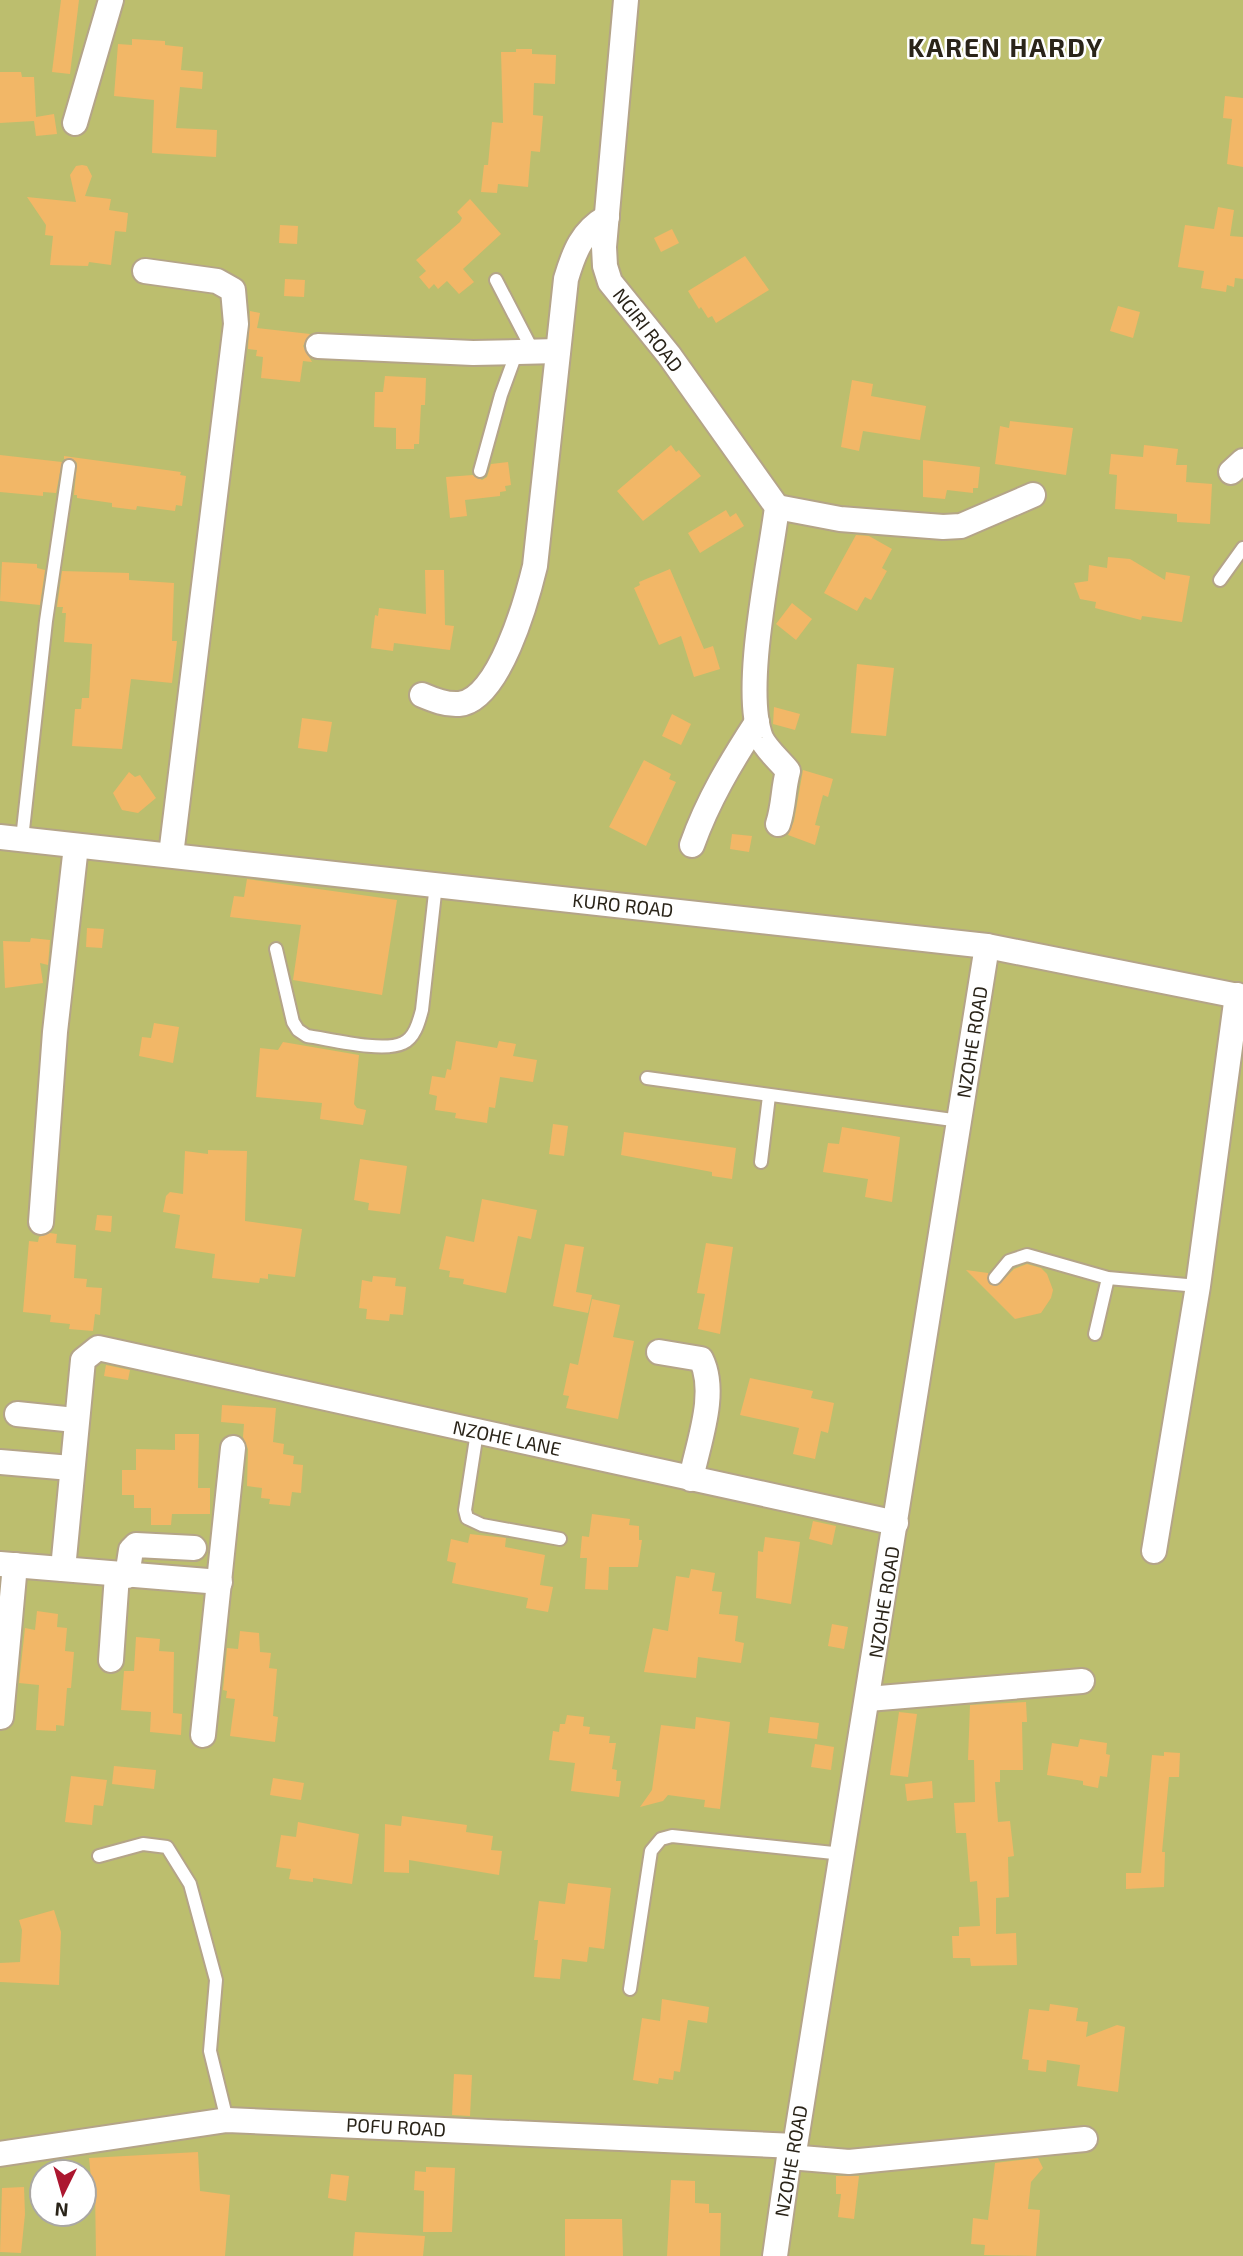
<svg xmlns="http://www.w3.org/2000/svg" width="1243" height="2256" font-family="'Exo 2',sans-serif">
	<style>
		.green { fill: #bcbe6e; fill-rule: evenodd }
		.building { fill: #f2b767 }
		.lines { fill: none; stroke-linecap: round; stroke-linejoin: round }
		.service-casing { stroke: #b4a488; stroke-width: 16 }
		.minor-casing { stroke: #b4a488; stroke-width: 28 }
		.service { stroke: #fff; stroke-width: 12 }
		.minor { stroke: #fff; stroke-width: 24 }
		.labels { text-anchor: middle; stroke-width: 5; stroke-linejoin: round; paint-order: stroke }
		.street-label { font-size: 19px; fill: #2a2419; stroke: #fff }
		.district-label { font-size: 26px; font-weight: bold; letter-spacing: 2px; fill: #2a2419; stroke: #fff }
	</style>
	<rect width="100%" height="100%" fill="#f7e6c8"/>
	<path class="green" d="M0,0h1243v2256h-1243zM42,2172h42v42h-42z"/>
	<g class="building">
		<polygon points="61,0 79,0 70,74 52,72"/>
		<polygon points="132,39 165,41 165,45 183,47 181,70 203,72 202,89 180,87 176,128 217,130 216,157 152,153 154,100 114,96 118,44 132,45"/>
		<polygon points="516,49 532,49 532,54 556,55 555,84 534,83 533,115 543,116 540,152 531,151 528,187 498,184 497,193 481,192 484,165 488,165 492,122 503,123 501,52 516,52"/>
		<polygon points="0,72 21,72 22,77 34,77 36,117 54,114 57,134 36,136 34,121 0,123"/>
		<polygon points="1225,96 1243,98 1243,167 1227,164 1232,119 1223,118"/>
		<polygon points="82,165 87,166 92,176 85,196 111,199 109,210 128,213 126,232 115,231 111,265 89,262 88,266 50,265 53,236 45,235 46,225 27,197 76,202 70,175 76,166"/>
		<polygon points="470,199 501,234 463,269 474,282 459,294 447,281 438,289 434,284 429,289 419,277 426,271 416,260 460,222 462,218 457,212"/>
		<polygon points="1218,207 1234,210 1230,236 1243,237 1243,279 1235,278 1234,287 1227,285 1226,292 1201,288 1204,271 1178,267 1185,225 1214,229"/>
		<polygon points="280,225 298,226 297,244 279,243"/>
		<polygon points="672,229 679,243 661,252 654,238"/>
		<polygon points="745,256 769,290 716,323 712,316 708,318 701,307 699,309 688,291"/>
		<polygon points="285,279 305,280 304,297 284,296"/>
		<polygon points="1118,306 1140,312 1133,338 1110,331"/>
		<polygon points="250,311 260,313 257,328 310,334 303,346 312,362 303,361 300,382 261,378 263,357 256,356 257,350 248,349"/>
		<polygon points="385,376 426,378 425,405 421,405 419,444 414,444 414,449 396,449 396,428 374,427 375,392 383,392"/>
		<polygon points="852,380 873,384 871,396 926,406 920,440 863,431 859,451 841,447"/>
		<polygon points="1010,421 1073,428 1066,475 995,464 1000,426 1009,428"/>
		<polygon points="671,445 676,452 679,450 701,476 643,521 617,491"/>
		<polygon points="1144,445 1178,449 1176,465 1187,465 1186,482 1212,484 1210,524 1177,522 1177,514 1115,509 1117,475 1109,474 1111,454 1143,457"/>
		<polygon points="0,455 62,462 56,493 43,492 43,496 0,492"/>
		<polygon points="64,456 181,472 180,475 186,476 182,506 176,505 175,511 137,506 136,510 112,507 112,503 77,498 77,495 74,495 77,463 71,458 64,459"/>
		<polygon points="923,460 980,467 978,488 973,488 973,493 947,490 945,499 923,497"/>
		<polygon points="508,462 511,485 505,486 506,491 500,492 500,496 465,500 467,516 450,518 446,477 473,475 482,480 487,477 491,464"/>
		<polygon points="726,510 730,517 736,513 744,526 700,553 688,533"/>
		<polygon points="856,535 869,536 892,549 882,568 887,571 871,600 865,597 857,611 824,593"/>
		<polygon points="1108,557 1130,559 1165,580 1166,572 1190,576 1182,622 1142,616 1141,620 1095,608 1096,602 1080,599 1074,583 1088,581 1089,565 1107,568"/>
		<polygon points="2,562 37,564 37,568 45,570 40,605 0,601"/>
		<polygon points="670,569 704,649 713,646 720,669 694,677 681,636 659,645 634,588 640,585 639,582"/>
		<polygon points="425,570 444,570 445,625 454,626 450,650 394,643 393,651 371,648 375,615 378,616 379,608 426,614"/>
		<polygon points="62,571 129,573 129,580 174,583 172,641 177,641 172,683 131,679 122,749 72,746 75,709 81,709 82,698 89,698 92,644 64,642 66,613 62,613 63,607 57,607"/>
		<polygon points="792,603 812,619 796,640 776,624"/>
		<polygon points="857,664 894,668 886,736 851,733"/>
		<polygon points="774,707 800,714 795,730 773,724"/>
		<polygon points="672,714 691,724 681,745 662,736"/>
		<polygon points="302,718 332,722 327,752 298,748"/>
		<polygon points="644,760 671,774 669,779 676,782 646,846 609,827"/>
		<polygon points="803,770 833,779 828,797 823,795 815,825 820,826 815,845 788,835 794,821"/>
		<polygon points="129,772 135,777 140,775 156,798 138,813 122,810 113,793"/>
		<polygon points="732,834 752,836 749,852 730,849"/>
		<polygon points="247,879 397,900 382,995 293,980 301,925 230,917 234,896 244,897"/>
		<polygon points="87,928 104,929 102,948 86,947"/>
		<polygon points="31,938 50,940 48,965 40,963 43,983 5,988 3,941 30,942"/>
		<polygon points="154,1023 179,1027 173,1063 139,1056 142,1037 151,1038"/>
		<polygon points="456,1041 497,1048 499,1041 516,1044 513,1056 537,1060 533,1082 500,1077 495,1108 489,1107 487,1123 455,1118 456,1113 435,1110 437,1096 429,1094 432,1076 445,1078 447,1069 451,1070"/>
		<polygon points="283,1042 359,1055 354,1104 357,1108 366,1110 363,1125 320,1119 322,1103 256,1097 260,1048 278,1050"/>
		<polygon points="553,1124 568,1126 564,1156 549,1154"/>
		<polygon points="842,1127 900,1137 892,1202 865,1197 868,1179 823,1172 828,1143 839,1144"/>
		<polygon points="624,1132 736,1148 732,1179 712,1176 712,1172 621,1155"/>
		<polygon points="208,1150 247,1151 245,1221 302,1229 295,1277 268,1274 268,1279 260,1278 259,1283 212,1278 215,1254 175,1248 180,1215 163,1212 166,1196 170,1192 183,1194 185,1151 208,1154"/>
		<polygon points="360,1159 407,1166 400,1214 368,1210 369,1203 354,1200"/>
		<polygon points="482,1199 537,1210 531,1239 518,1236 506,1293 463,1284 464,1279 449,1277 450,1271 439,1269 446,1236 474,1242"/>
		<polygon points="97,1215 112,1216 111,1232 95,1230"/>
		<polygon points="50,1233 57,1234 56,1243 76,1245 74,1278 87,1279 86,1287 102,1288 100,1315 95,1314 93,1331 69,1329 70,1324 50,1322 51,1315 23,1312 29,1241 38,1242 39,1237"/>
		<polygon points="706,1243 733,1247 720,1334 698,1329 705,1294 697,1293"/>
		<polygon points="565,1244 584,1247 576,1292 592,1295 588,1313 553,1306"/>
		<polygon points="1027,1264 1041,1268 1047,1274 1053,1290 1051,1298 1041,1313 1015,1319 966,1270 988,1273 989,1284 997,1286 1014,1269"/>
		<polygon points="373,1276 396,1278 395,1286 406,1287 403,1315 390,1314 389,1321 366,1319 367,1309 359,1308 362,1280 372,1282"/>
		<polygon points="592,1299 620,1305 613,1337 634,1341 618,1419 566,1408 569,1396 563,1395 570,1363 578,1365"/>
		<polygon points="106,1365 130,1370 128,1380 104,1376"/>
		<polygon points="750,1378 813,1391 811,1398 834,1403 828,1433 821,1431 815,1459 793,1454 799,1428 740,1415"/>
		<polygon points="222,1405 276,1408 273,1442 284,1444 283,1454 294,1456 293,1464 303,1465 301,1493 292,1492 290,1506 269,1504 270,1499 261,1498 262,1488 247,1486 248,1449 243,1437 244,1424 221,1422"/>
		<polygon points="175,1434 199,1434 198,1488 210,1488 210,1514 172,1514 171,1525 151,1525 151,1508 134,1508 134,1495 122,1495 122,1470 136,1470 136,1449 175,1450"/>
		<polygon points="592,1514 630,1519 629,1525 639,1526 639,1540 642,1540 638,1567 609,1567 608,1590 585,1589 587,1558 580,1558 582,1536 589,1537"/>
		<polygon points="813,1521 836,1526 832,1545 809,1539"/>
		<polygon points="470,1534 506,1538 505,1547 545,1555 540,1585 553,1587 548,1612 526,1608 528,1598 452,1583 456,1563 447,1561 451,1539 468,1543"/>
		<polygon points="765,1537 800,1542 791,1604 756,1598 758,1551 763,1552"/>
		<polygon points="691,1569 715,1573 712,1591 722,1592 719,1614 738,1616 735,1641 744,1643 741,1663 698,1657 696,1678 644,1672 653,1628 668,1631 676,1576 689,1578"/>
		<polygon points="37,1611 58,1614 57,1627 67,1628 65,1651 74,1652 71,1688 67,1688 64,1726 56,1725 56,1731 36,1730 39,1685 19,1683 25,1628 35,1630"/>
		<polygon points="832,1624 848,1627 844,1649 828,1646"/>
		<polygon points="240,1631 259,1633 260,1652 271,1653 269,1668 277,1669 273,1716 278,1717 275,1742 230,1736 235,1699 226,1698 227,1691 223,1690 227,1648 238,1649"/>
		<polygon points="136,1637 160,1639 159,1651 174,1652 173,1713 182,1714 181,1735 150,1732 151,1712 121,1710 124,1671 134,1671"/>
		<polygon points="1026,1702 1027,1722 1022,1722 1023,1770 1000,1770 1000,1782 995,1782 998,1822 1010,1821 1014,1856 1008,1857 1009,1897 996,1898 996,1934 1016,1933 1017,1965 971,1966 970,1958 953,1958 952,1936 959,1936 959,1927 980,1926 977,1881 970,1882 966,1833 956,1833 954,1803 975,1802 974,1760 968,1760 970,1705"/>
		<polygon points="899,1712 917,1714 908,1777 890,1775"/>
		<polygon points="567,1715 584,1717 583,1726 590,1727 589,1734 610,1736 609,1743 616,1743 612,1769 617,1770 616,1781 621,1781 619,1797 571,1791 575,1763 549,1760 553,1731 559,1732 560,1724 565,1724"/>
		<polygon points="696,1717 730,1722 720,1809 704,1807 705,1800 668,1795 663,1801 640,1807 652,1790 661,1725 695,1729"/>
		<polygon points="770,1717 819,1723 817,1739 768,1733"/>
		<polygon points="1080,1739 1107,1743 1106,1754 1110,1755 1107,1777 1100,1776 1098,1788 1083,1785 1083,1781 1047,1775 1052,1743 1078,1747"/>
		<polygon points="815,1744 834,1747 831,1770 811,1767"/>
		<polygon points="1164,1752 1180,1753 1179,1777 1169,1777 1162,1852 1165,1852 1164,1887 1126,1889 1126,1873 1141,1873 1152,1755 1164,1756"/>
		<polygon points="114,1766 156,1770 154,1789 112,1784"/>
		<polygon points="71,1776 107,1780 103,1806 94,1805 92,1825 65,1822"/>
		<polygon points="273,1778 304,1783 301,1800 270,1795"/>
		<polygon points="932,1781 933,1798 907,1801 905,1784"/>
		<polygon points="402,1816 467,1825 466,1832 493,1836 491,1850 502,1851 499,1875 409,1860 409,1873 384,1872 385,1824 401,1826"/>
		<polygon points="298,1822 359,1834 352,1884 313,1878 313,1882 289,1879 291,1869 276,1867 281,1835 296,1837"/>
		<polygon points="568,1883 611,1888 604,1949 589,1947 587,1962 562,1959 560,1979 534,1977 538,1940 534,1940 539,1901 565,1904"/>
		<polygon points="54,1910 61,1932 59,1985 0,1982 0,1963 20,1962 22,1930 19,1920"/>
		<polygon points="662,1999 709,2007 707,2023 688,2020 680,2072 674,2071 673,2080 659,2078 658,2084 633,2080 642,2018 660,2021"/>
		<polygon points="1050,2004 1078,2008 1076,2021 1088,2022 1086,2037 1117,2025 1125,2027 1118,2092 1077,2086 1080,2065 1047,2060 1046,2072 1028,2070 1029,2060 1022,2059 1029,2009 1049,2011"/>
		<polygon points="454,2074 472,2075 470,2116 452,2115"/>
		<polygon points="198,2152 200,2191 230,2195 225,2256 96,2256 95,2188 92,2188 89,2158"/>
		<polygon points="1038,2158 1043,2168 1031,2182 1028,2209 1040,2210 1036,2256 984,2255 985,2245 971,2244 973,2218 988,2220 995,2163"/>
		<polygon points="426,2167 455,2168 452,2232 423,2232 424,2191 414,2190 415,2171 426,2172"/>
		<polygon points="331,2174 349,2176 346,2201 328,2198"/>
		<polygon points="836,2176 859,2176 854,2219 838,2217 841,2194 836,2194"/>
		<polygon points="671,2180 695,2181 695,2203 709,2204 709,2213 721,2213 720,2256 667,2256"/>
		<polygon points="24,2187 25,2214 21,2253 0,2252 2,2188"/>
		<polygon points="565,2219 622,2219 623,2256 565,2256"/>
		<polygon points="355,2232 425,2236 423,2256 353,2256"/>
	</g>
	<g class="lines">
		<defs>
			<g id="service">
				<polyline points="496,280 534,353"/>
				<polyline points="480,471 501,395 516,354"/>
				<polyline points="1220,580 1243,548"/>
				<polyline points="22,839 46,621 69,466"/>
				<path d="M276,949l17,73 5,8 9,6c22,3 76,17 96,7 12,-5 16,-22 19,-33l14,-126"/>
				<polyline points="647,1078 960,1121"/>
				<polyline points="761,1162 769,1096"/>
				<polyline points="995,1278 1009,1261 1027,1255 1108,1278 1198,1286"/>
				<polyline points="1095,1334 1108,1278"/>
				<polyline points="477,1432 465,1510 467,1518 482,1525 560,1539"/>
				<polyline points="99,1856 143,1844 167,1847 190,1884 216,1980 210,2051 227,2120"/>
				<polyline points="630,1989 651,1851 661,1839 672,1836 843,1854"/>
			</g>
			<g id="minor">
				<path d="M626,0l-22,247 1,19 5,16 59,73 108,152c-7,56 -35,182 -16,231 5,11 19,23 27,33 -5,18 -4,35 -10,53"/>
				<polyline points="75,123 111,0"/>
				<polyline points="145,271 217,281 233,290 236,324 171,855"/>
				<polyline points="318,346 473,353 558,351"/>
				<polyline points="1231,472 1243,461"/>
				<polyline points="777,507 840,519 943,527 961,526 1033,495"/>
				<path d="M422,695c12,5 24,10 37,9 40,-3 68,-105 76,-138l31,-287c8,-27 16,-48 41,-62"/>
				<polyline points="0,837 987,946 1243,997"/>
				<path d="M692,845c16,-45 39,-83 65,-123"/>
				<polyline points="41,1222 55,1032 76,846"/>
				<path d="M659,1352l42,7c17,34 -3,84 -10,120"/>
				<polyline points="17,1414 75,1420"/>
				<polyline points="0,1462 71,1468"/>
				<polyline points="1154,1551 1198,1286 1237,995"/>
				<polyline points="0,1564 220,1582"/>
				<polyline points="63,1569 83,1360 98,1348 896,1523"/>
				<polyline points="127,1576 131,1550 136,1545 194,1548"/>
				<polyline points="111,1660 117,1575"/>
				<polyline points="868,1699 1082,1681"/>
				<polyline points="1,1717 15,1565"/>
				<polyline points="203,1735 233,1448"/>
				<polyline points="0,2154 227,2120 795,2146"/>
				<polyline points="789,2157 849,2162 1085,2139"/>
				<polyline points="775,2256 789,2157 795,2146 987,946"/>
			</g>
		</defs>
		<use href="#service" class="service-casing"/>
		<use href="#minor" class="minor-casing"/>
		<use href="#service" class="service"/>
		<use href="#minor" class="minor"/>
	</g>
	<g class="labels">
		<g class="street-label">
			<text transform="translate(648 330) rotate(52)" y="7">NGIRI ROAD</text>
			<text transform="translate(623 905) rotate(6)" y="7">KURO ROAD</text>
			<text transform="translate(972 1042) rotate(-81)" y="7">NZOHE ROAD</text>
			<text transform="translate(507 1438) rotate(12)" y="7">NZOHE LANE</text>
			<text transform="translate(884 1602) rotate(-81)" y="7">NZOHE ROAD</text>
			<text transform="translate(396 2127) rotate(3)" y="7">POFU ROAD</text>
			<text transform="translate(791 2161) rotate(-80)" y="7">NZOHE ROAD</text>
		</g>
		<g class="district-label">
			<text x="1006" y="57">KAREN HARDY</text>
		</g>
	</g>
	<g transform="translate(63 2193) rotate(185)"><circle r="33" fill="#ffffff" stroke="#aaa7a3" stroke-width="2"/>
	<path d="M0-5L12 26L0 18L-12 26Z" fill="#ac1730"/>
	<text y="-10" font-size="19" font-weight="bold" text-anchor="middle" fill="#2a2419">N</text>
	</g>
</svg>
